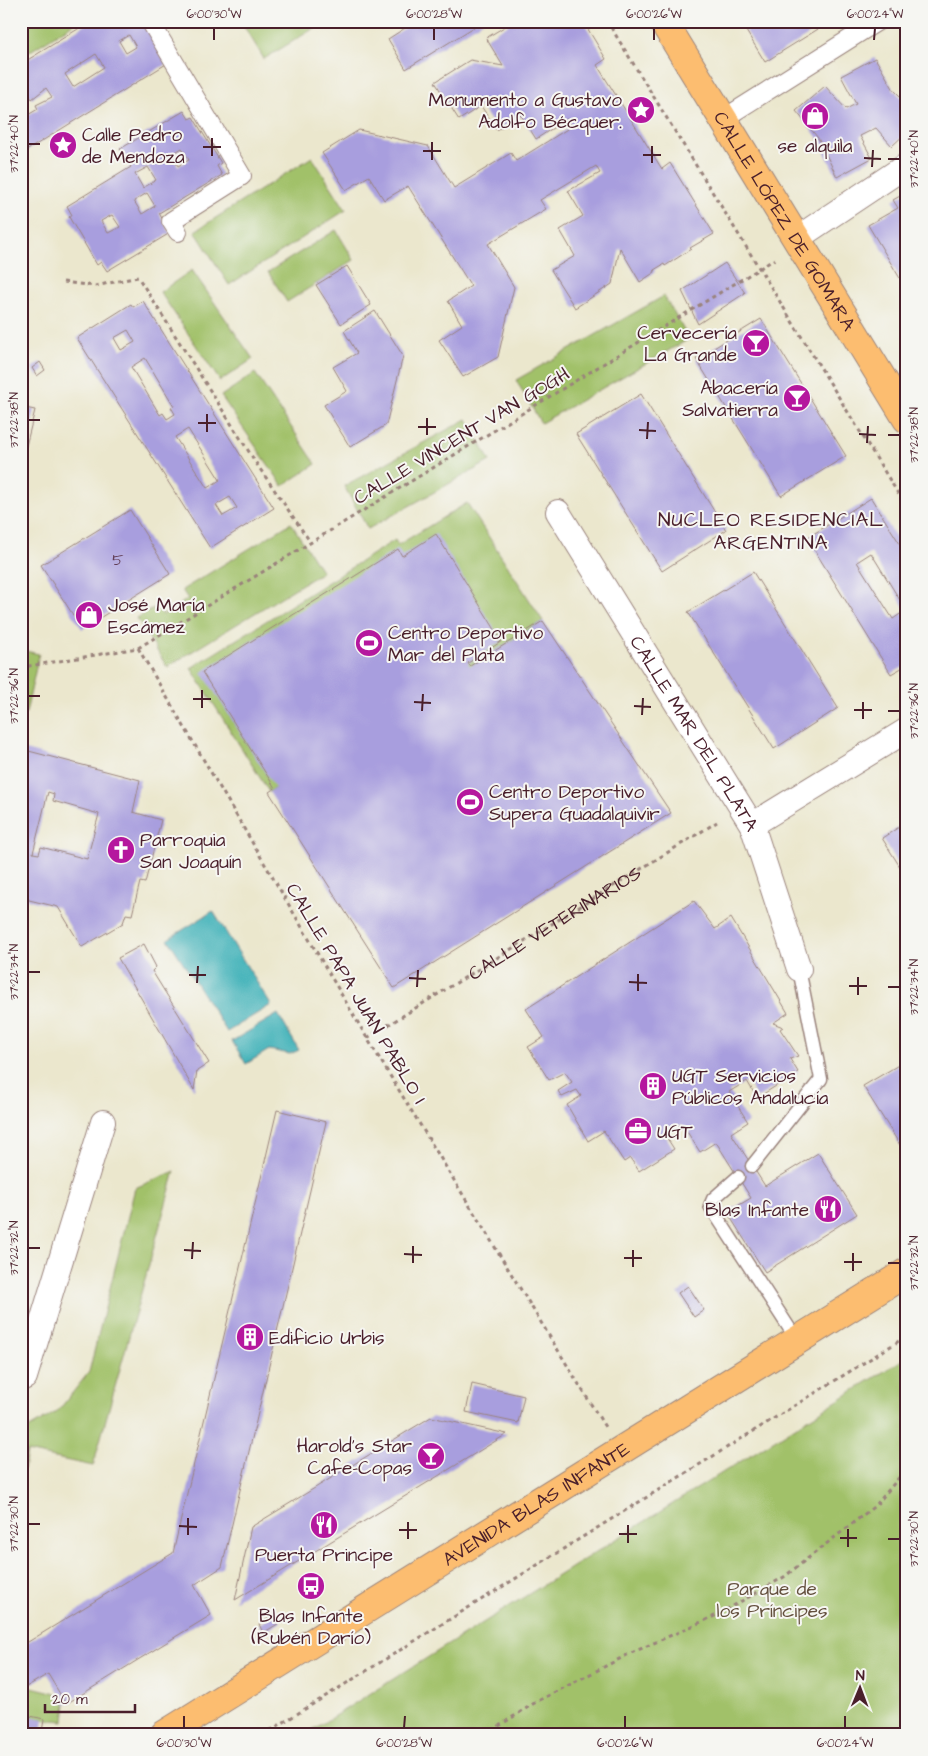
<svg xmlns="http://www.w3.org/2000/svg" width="928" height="1756" font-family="'Architects Daughter',sans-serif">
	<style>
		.green { fill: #a1c169; stroke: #76704a }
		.water { fill: #42b2b9; stroke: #466872 }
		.building { fill: #a89ede; fill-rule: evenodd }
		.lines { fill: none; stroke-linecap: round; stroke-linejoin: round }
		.service-casing { stroke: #9a837c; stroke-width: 15 }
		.pedestrian-casing { stroke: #9a837c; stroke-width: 20 }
		.minor-casing { stroke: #9a837c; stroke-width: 26 }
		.primary-casing { stroke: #9a837c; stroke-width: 30 }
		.path { stroke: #9a837c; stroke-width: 3; stroke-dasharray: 4 4; stroke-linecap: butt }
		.service { stroke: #fff; stroke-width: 12 }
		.pedestrian { stroke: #fff; stroke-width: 18 }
		.minor { stroke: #fff; stroke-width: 24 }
		.primary { stroke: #fcbd6f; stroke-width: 28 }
		.ticks { fill: none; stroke: #4a1f2b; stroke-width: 2 }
		.labels { text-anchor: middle; stroke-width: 4; stroke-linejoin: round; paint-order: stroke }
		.number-label { font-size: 16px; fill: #623f58 }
		.poi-label { font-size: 19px; fill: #4a1f2b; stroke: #f6f6f2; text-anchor: start }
		.street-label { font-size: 19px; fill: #4a1f2b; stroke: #f6f6f2 }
		.park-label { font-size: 19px; fill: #64503e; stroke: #f6f6f2 }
		.neighbourhood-label { font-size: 20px; letter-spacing: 1px; fill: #4a1f2b; stroke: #f6f6f2 }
		.neatline { fill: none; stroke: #4a1f2b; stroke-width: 2 }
		.ticks-label { font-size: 12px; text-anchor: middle; fill: #4a1f2b }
	</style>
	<rect width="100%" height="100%" fill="#f6f6f2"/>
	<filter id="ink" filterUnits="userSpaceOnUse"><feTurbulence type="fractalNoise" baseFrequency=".02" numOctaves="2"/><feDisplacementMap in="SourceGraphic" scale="10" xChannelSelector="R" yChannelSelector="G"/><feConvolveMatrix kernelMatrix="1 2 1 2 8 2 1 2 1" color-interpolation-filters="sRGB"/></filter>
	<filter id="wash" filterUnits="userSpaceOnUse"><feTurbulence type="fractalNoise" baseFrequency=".0096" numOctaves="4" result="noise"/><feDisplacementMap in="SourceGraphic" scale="20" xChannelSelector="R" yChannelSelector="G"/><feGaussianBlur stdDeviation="1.12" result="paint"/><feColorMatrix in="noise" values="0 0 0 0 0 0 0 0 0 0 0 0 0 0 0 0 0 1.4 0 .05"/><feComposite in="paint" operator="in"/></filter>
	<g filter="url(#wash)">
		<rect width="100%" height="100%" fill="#ebe7cd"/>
		<g class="green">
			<polygon points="21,21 78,21 21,57"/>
			<polygon points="241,21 326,21 264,59"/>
			<polygon points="312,157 346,210 229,285 195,231"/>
			<polygon points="336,230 354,260 287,302 268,272"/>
			<polygon points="192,270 253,359 220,381 160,292"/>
			<polygon points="664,296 689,339 541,423 516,380"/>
			<polygon points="255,373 316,464 283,486 221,396"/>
			<polygon points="467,419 490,461 368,529 344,486"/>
			<polygon points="467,503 543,621 269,792 191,668 395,540 398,545"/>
			<polygon points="291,523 322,572 167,667 137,618 157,606 163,615 188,599 182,590"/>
			<polygon points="21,650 39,654 26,713 21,712"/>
			<polygon points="175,1171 93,1466 27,1452 24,1469 21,1469 21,1433 58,1411 89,1372 135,1188"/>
			<polygon points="907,1357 907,1735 304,1735"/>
			<polygon points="28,1686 56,1693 66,1704 64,1721 41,1719 21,1714 21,1690"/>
		</g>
		<g class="water">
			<polygon points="213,911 271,1005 227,1032 168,939"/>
			<polygon points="278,1014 299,1050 290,1054 269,1050 246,1064 232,1041"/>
		</g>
		<g id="blocks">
			<g class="building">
				<path d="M91,21h55l25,40 -150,93v-35l17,-10 -2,-4 16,-8 -6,-9 -14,11 -3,-4 -8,5v-36zM129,35l7,12 -10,6 -7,-12zM96,54l8,13 -31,20 -8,-13z"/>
				<polygon points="416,21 484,21 406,69 388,39"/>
				<polygon points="514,21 583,21 606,59 597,65 662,169 670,163 714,234 690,248 691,249 665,266 664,264 654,270 655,272 640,282 620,248 612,284 575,308 551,270 575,256 560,230 583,216 568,191 600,173 596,166 540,200 546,209 488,244 514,287 498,357 463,377 439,340 462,325 448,301 471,286 408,186 384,200 369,176 346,190 322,153 359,130 428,146 454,188 511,153 516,161 572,126 567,119 536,139 521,115 497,130 481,106 459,120 435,82 470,60 503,66 486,38"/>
				<polygon points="740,21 831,21 765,62"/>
				<polygon points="875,58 894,90 907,103 907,132 892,146 876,128 860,136 872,158 837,177 818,138 796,111 825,86 846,109 856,104 841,76"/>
				<path d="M184,111l5,8 4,-2 28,46 -4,3 5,9 -63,38 11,20 -63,38 -6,-9 -4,3 -28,-48 3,-2 -5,-9 64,-39 -11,-18zM182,148l7,12 -11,6 -7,-11zM148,167l8,13 -13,8 -8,-14zM147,193l8,13 -13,8 -8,-13zM112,215l8,12 -12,6 -7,-12z"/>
				<polygon points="907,192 907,290 868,225 898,208 893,200"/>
				<polygon points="725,263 745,293 698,324 682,291"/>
				<polygon points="347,266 371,305 341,324 316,285"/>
				<path d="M143,301l131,207 -64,40 -133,-210 54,-34 2,3zM128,330l7,12 -14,8 -7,-12zM145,358l29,48 -3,1 4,7 -8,5 -4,-6 -3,2 -29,-48zM188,429l32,51 -13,8 -32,-51zM230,497l7,11 -14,8 -7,-11z"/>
				<polygon points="375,311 403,356 386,425 350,447 324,405 347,391 333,367 357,353 344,331"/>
				<polygon points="761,319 846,456 781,496 696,359"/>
				<polygon points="40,362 45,370 37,376 32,368"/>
				<polygon points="641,394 726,530 662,571 576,434"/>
				<polygon points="21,399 26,400 25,408 35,410 22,462"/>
				<path d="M871,498l36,57v110l-16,9 -84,-136zM871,553l35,57 -13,9 -36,-57z"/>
				<polygon points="130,510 170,574 82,629 41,565"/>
				<polygon points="436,534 502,641 468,663 470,666 543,621 671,813 394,988 269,792 275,788 202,672 398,549 402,556"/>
				<polygon points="753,572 838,708 774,749 688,612"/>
				<path d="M21,749l119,31 -7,32 28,8 -16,63 -5,-1 -8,33 -6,-1 -3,9 -41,24 -24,-40 -29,-7 -8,-12zM48,792l6,2 -1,7 46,13 -12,45 -46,-12 -2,7 -6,-1z"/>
				<polygon points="907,822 907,878 882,838"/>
				<polygon points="694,901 715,929 731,918 788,1013 773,1023 783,1027 780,1029 798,1056 790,1059 798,1072 757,1098 747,1081 729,1092 748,1122 731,1133 765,1186 818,1153 857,1214 765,1272 727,1212 751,1198 716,1142 700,1152 682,1124 665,1135 674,1149 639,1171 630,1158 624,1162 604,1131 588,1141 567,1105 581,1096 577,1090 562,1097 558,1091 572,1082 565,1072 549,1080 528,1047 544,1037 526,1009"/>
				<polygon points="144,944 156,967 152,971 209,1063 197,1071 194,1090 118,958"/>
				<polygon points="907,1060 907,1156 863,1086"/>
				<polygon points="277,1110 326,1122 222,1567 194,1585 211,1615 66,1704 48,1674 21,1690 21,1641 28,1642 173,1553"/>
				<polygon points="688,1286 704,1310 694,1317 678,1293"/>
				<polygon points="472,1384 524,1396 518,1423 466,1412"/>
				<polygon points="431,1417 507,1434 235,1600 251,1527"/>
				<polygon points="276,1614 281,1622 263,1633 259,1624"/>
				<polygon points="21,1714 44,1719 42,1732 30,1729 21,1734"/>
			</g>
		</g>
	</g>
	<g filter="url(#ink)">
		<use href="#blocks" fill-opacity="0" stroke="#9a837c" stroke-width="1"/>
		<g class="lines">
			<defs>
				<g id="service">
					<polyline points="752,1166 821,1079 799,969"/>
					<polyline points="738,1177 713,1199 710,1206 797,1340"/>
				</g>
				<g id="pedestrian">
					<polyline points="150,21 242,176 171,221 178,232"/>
					<polyline points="723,119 878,21"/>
				</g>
				<g id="minor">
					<polyline points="796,239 907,165"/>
					<path id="s2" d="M558,512l194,313 47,144"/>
					<polyline points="752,825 907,730"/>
					<polyline points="21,1379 25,1377 103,1122"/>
				</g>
				<g id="primary">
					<path id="s3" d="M663,21l244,398"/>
					<path id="s4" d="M164,1735l743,-463"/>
				</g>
			</defs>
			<use href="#service" class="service-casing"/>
			<use href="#pedestrian" class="pedestrian-casing"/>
			<use href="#minor" class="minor-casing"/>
			<use href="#primary" class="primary-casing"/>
			<g class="path">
				<polyline points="607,21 907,508"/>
				<polyline points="63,282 95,286 138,277 258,466 311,543"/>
				<polyline points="138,648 775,259"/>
				<polyline points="21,671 29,666 138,648 367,1038 605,1427"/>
				<path id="s1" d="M367,1038l350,-216"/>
				<polyline points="263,1735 907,1336"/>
				<polyline points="485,1735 536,1702 629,1654 717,1615 784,1577 876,1505 907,1468"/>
			</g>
			<use href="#service" class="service"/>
			<use href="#pedestrian" class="pedestrian"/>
			<use href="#minor" class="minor"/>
			<use href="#primary" class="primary"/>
		</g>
	</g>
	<path class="ticks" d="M214,40v-12M434,40v-12M654,40v-12M874,40l1,-12M28,144h12M203,147h18M423,151h18M643,155h18M212,156v-18M864,158l17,1M888,159h12M432,160v-18M652,163v-17M872,167l1,-17M28,420h12M198,423h18M418,427h18M639,430l17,1M207,432v-18M859,434l17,1M427,435v-17M888,435h12M647,439l1,-17M867,443l1,-17M28,696h12M193,699h18M414,702l17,1M634,706l17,1M202,708v-18M854,710h18M422,711l1,-17M888,711h12M642,715l1,-17M863,719v-17M28,972h12M189,975h17M409,978l17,1M629,982l18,1M197,983l1,-17M849,986h18M417,987l1,-17M888,987h12M638,991v-17M858,995v-18M28,1248h12M184,1250l17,1M404,1254l18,1M624,1258h18M192,1259l1,-17M844,1262h18M413,1263v-17M888,1263h12M633,1267v-17M853,1271v-18M28,1524h12M179,1526l18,1M399,1530h18M619,1534h18M188,1535v-17M840,1538h17M408,1539v-17M888,1539h12M628,1543v-18M848,1547v-18M184,1728v-12M404,1728l1,-12M625,1728v-12M845,1728v-12"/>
	<defs>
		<symbol id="sight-disc" viewBox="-11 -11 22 22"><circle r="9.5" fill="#b5179e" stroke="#f6f6f2"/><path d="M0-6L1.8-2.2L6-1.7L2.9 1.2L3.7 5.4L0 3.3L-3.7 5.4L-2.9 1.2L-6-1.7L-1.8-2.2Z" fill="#fff"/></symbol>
		<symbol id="shop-disc" viewBox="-11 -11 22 22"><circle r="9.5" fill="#b5179e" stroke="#f6f6f2"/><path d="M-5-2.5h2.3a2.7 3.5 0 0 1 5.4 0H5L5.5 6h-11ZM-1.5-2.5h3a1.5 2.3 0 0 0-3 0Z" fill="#fff"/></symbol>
		<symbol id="bar-disc" viewBox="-11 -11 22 22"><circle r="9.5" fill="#b5179e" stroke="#f6f6f2"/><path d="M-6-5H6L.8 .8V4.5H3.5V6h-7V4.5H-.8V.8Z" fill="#fff"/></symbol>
		<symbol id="stadium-disc" viewBox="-11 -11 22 22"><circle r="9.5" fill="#b5179e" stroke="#f6f6f2"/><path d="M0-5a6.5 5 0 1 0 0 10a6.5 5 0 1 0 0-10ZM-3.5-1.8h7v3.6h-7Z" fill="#fff"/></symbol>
		<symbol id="church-disc" viewBox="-11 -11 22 22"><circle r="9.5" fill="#b5179e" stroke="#f6f6f2"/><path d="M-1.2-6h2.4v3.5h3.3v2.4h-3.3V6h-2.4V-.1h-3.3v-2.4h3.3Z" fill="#fff"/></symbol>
		<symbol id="building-disc" viewBox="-11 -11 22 22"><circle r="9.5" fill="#b5179e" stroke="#f6f6f2"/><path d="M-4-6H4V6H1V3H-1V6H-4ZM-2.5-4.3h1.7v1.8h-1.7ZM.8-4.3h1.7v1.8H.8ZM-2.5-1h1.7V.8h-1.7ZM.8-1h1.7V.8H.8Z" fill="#fff"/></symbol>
		<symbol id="office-disc" viewBox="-11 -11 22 22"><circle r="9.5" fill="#b5179e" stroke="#f6f6f2"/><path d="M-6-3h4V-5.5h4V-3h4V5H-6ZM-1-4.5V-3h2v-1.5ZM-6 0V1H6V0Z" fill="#fff"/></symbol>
		<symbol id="restaurant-disc" viewBox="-11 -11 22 22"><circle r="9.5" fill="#b5179e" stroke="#f6f6f2"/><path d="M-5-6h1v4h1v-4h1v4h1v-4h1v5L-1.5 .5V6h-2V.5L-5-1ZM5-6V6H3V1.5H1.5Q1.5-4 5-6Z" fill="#fff"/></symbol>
		<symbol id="bus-disc" viewBox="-11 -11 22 22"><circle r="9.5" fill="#b5179e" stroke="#f6f6f2"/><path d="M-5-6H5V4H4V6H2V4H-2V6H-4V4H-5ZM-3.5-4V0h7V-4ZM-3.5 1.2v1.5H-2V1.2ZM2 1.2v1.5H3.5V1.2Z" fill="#fff"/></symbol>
	</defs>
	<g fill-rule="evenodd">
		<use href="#sight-disc" x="625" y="94" width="32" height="32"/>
		<use href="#shop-disc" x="799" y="100" width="32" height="32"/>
		<use href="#sight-disc" x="47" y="129" width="32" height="32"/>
		<use href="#bar-disc" x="740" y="327" width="32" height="32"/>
		<use href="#bar-disc" x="781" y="382" width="32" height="32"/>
		<use href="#shop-disc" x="73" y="599" width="32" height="32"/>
		<use href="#stadium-disc" x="353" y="627" width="32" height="32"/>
		<use href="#stadium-disc" x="454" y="786" width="32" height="32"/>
		<use href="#church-disc" x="105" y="834" width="32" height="32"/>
		<use href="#building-disc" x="637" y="1070" width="32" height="32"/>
		<use href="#office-disc" x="622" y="1115" width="32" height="32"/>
		<use href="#restaurant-disc" x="812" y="1193" width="32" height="32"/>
		<use href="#building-disc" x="234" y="1321" width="32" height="32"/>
		<use href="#bar-disc" x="415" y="1440" width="32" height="32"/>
		<use href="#restaurant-disc" x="308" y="1509" width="32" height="32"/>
		<use href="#bus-disc" x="295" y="1570" width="32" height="32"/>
	</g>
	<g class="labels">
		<g class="number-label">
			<text x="118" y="565">5</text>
		</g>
		<g class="poi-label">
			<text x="622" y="106" text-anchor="end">Monumento a Gustavo<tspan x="622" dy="22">Adolfo Bécquer.</tspan></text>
			<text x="82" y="141">Calle Pedro<tspan x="82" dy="22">de Mendoza</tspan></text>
			<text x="815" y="152" text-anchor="middle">se alquila</text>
			<text x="737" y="339" text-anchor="end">Cervecería<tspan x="737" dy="22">La Grande</tspan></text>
			<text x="778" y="394" text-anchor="end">Abacería<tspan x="778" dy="22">Salvatierra</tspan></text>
			<text x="108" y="611">José María<tspan x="108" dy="22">Escámez</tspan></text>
			<text x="388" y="639">Centro Deportivo<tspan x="388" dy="22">Mar del Plata</tspan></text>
			<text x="489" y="798">Centro Deportivo<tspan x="489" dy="22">Supera Guadalquivir</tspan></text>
			<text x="140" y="846">Parroquia<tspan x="140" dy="22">San Joaquín</tspan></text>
			<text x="672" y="1082">UGT Servicios<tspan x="672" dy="22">Públicos Andalucía</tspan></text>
			<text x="657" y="1138">UGT</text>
			<text x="809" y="1216" text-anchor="end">Blas Infante</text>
			<text x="269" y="1344">Edificio Urbis</text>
			<text x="412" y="1452" text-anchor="end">Harold's Star<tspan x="412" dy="22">Cafe-Copas</tspan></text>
			<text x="324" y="1561" text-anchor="middle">Puerta Principe</text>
			<text x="311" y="1622" text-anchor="middle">Blas Infante<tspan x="311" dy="22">(Rubén Darío)</tspan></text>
		</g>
		<g class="street-label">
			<text dy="7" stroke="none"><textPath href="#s3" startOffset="234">CALLE LÓPEZ DE GOMARA</textPath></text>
			<text transform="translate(461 435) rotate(-31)" y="7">CALLE VINCENT VAN GOGH</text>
			<text dy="7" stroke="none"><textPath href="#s2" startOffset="260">CALLE MAR DEL PLATA</textPath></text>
			<text dy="7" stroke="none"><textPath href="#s1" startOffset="220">CALLE VETERINARIOS</textPath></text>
			<text transform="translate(357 993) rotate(59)" y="7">CALLE PAPA JUAN PABLO I</text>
			<text dy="7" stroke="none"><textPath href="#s4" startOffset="438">AVENIDA BLAS INFANTE</textPath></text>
		</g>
		<g class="park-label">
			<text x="772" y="1595">Parque de<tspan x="772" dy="22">los Príncipes</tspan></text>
		</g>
		<g class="neighbourhood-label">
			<text x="771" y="526">NUCLEO RESIDENCIAL<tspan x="771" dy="23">ARGENTINA</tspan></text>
		</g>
	</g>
	<rect width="928" height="1756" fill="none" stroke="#f6f6f2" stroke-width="55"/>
	<g transform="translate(860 1688) rotate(1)" stroke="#f6f6f2" stroke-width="4" paint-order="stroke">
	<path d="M0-4L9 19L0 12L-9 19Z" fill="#4a1f2b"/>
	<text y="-8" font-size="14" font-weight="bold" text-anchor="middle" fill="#4a1f2b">N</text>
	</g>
	<path d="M45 1704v8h90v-8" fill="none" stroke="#4a1f2b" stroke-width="2.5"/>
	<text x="52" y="1704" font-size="15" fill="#4a1f2b" stroke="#f6f6f2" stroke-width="4" paint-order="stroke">20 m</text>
	<rect x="28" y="28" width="872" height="1700" class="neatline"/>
	<g class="ticks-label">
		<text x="214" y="18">6°00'30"W</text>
		<text x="434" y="18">6°00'28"W</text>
		<text x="654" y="18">6°00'26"W</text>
		<text x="875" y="18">6°00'24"W</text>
		<text transform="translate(14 144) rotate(-90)" y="4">37°22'40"N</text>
		<text transform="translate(914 159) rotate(-90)" y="4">37°22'40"N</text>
		<text transform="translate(14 420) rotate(-90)" y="4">37°22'38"N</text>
		<text transform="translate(914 435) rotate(-90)" y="4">37°22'38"N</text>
		<text transform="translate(14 696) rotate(-90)" y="4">37°22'36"N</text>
		<text transform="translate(914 711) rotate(-90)" y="4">37°22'36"N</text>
		<text transform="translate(14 972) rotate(-90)" y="4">37°22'34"N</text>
		<text transform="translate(914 987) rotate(-90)" y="4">37°22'34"N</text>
		<text transform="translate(14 1248) rotate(-90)" y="4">37°22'32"N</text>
		<text transform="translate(914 1263) rotate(-90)" y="4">37°22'32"N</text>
		<text transform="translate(14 1524) rotate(-90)" y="4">37°22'30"N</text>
		<text transform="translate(914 1539) rotate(-90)" y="4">37°22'30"N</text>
		<text x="184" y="1747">6°00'30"W</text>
		<text x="404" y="1747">6°00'28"W</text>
		<text x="625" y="1747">6°00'26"W</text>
		<text x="845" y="1747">6°00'24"W</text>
	</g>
</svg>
